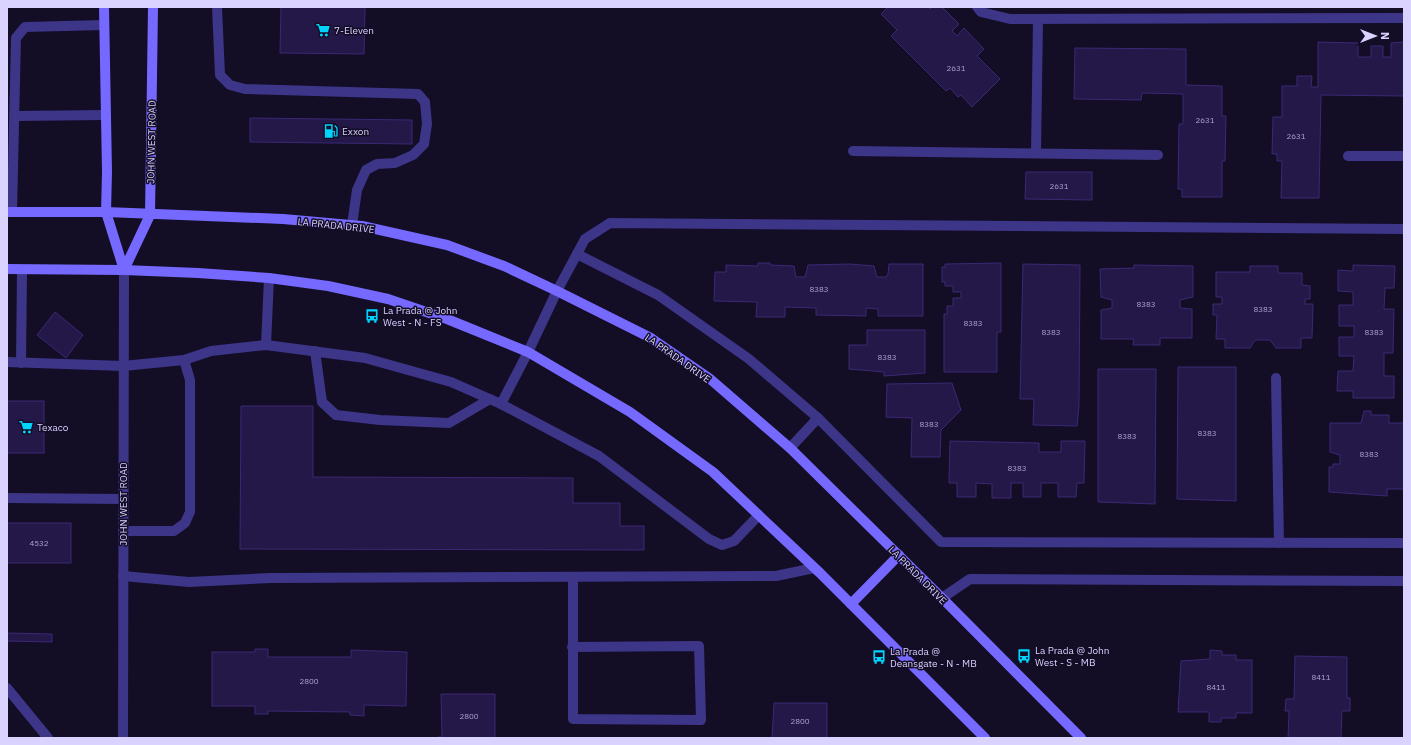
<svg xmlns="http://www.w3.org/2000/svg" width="1411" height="745" font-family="'IBM Plex Sans',sans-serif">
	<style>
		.building { fill: #241848; stroke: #3c2875 }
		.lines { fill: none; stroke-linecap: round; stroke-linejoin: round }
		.service { stroke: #3d3588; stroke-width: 10 }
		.minor { stroke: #3d3588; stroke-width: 10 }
		.secondary { stroke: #7669ff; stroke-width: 10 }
		.labels { text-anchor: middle; stroke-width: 3; stroke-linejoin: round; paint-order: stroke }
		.number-label { font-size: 8px; fill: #aca4d1 }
		.poi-label { font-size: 10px; fill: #dad2ff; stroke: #130d26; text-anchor: start }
		.street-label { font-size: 10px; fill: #dad2ff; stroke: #130d26 }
	</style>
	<rect width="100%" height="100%" fill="#130d26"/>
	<g class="building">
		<polygon points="281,7 365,7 364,54 280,53"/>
		<polygon points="888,7 928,7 930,9 932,7 942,7 959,24 952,31 957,36 964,28 984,49 977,56 1000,79 972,107 961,95 958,97 950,88 946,91 891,36 897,30 881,14"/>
		<polygon points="1318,42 1358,43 1358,57 1371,57 1371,46 1383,46 1383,57 1391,57 1391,43 1404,42 1404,96 1321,95 1319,198 1281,198 1282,161 1277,161 1277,154 1272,154 1273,117 1282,117 1282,86 1297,86 1297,76 1312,76 1311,87 1318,87"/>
		<polygon points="1075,48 1186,49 1186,85 1222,86 1222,116 1226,116 1225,161 1222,161 1222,197 1182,197 1182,189 1178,189 1179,124 1183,124 1183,94 1142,93 1141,100 1074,99"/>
		<polygon points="250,118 412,120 412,144 250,142"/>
		<polygon points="1026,172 1092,172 1092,200 1025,199"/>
		<polygon points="758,263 770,263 770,265 794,266 796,277 805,277 808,265 850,264 874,266 877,277 886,277 888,274 889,264 923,264 923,316 878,316 878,309 866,308 866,316 816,315 816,308 785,307 785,317 756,317 757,302 714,301 715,272 726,272 726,265 758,266"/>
		<polygon points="1001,263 1001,332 997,332 997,372 944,372 944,314 947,314 947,306 953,306 953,298 961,298 961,292 953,292 953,286 945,286 945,282 942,282 942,267 945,267 945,264"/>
		<polygon points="1023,264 1080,265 1079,405 1077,426 1033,425 1034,399 1020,399"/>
		<polygon points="1134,265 1193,266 1193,297 1180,300 1180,308 1192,309 1192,338 1160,338 1160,345 1133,345 1134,339 1101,339 1101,310 1112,308 1112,300 1101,297 1100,269 1134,268"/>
		<polygon points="1353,265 1395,266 1394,288 1385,288 1384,309 1394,309 1393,353 1384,353 1384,376 1394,376 1394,398 1353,398 1353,391 1337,391 1338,371 1353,371 1354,356 1339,356 1339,337 1354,337 1354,326 1339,326 1339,305 1353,305 1353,292 1338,291 1338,270 1353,271"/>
		<polygon points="1250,266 1278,266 1278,273 1302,273 1302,285 1310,286 1310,299 1305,299 1305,304 1313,304 1312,338 1301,338 1301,348 1276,348 1270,340 1255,340 1250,348 1225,348 1225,339 1216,339 1217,315 1213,315 1213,304 1222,304 1222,297 1216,297 1216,272 1250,272"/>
		<polygon points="55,312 83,335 66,358 37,335"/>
		<polygon points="867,330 925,330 925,373 884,376 884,372 849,369 849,345 867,345"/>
		<polygon points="1178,367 1236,367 1236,501 1177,499"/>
		<polygon points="1098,369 1156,369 1155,504 1098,502"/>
		<polygon points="952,383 961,410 941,430 940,457 911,457 912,418 886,417 887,384"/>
		<rect x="7" y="401" width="37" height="52"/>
		<polygon points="241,406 313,406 313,477 573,478 573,503 620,503 620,526 644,526 644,550 240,549"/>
		<polygon points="1364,411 1371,411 1371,415 1389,415 1389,423 1404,423 1404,489 1387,489 1387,496 1329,492 1329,467 1333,467 1333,464 1340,464 1340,455 1330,452 1330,423 1361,423"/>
		<polygon points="950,441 1039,443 1039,452 1061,452 1061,441 1085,441 1084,483 1077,483 1076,497 1058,497 1058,483 1041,483 1041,497 1023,497 1023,483 1011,483 1011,498 992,498 992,484 976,483 976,497 957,497 957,483 949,483"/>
		<rect x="7" y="523" width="64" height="40"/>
		<polygon points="7,633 52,634 52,642 7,641"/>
		<polygon points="255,649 268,649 268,657 351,657 351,650 407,652 406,706 364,705 364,716 350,715 350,712 268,711 268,714 255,714 255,706 212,706 212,652 255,652"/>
		<polygon points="1210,650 1222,651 1222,655 1236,655 1236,660 1252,660 1252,713 1236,713 1236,718 1221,718 1221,722 1209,722 1209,712 1178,712 1181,661 1210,659"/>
		<polygon points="1295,656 1347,657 1347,698 1350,698 1350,711 1342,711 1341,738 1288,738 1289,711 1285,711 1286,699 1294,699"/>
		<polygon points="441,694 495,694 495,738 438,738 438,737 442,737"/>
		<polygon points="774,703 827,703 827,738 772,738"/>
	</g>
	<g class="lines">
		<g class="service">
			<polyline points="217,7 220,75 230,85 245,89 418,94 425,102 427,124 424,144 413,155 395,163 377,164 366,170 357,190 352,225"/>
			<polyline points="977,7 981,12 1010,19 1404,18"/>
			<polyline points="15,116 106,115"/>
			<polyline points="853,151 1158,155"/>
			<polyline points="1036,153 1038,19"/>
			<polyline points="1348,156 1404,156"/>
			<polyline points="12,212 16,38 25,27 104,25"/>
			<polyline points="577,254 658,295 749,359 818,418 941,542 1404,543"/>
			<polyline points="266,345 269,278"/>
			<polyline points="315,351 322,402 336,415 380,420 449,423 490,399"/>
			<polyline points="7,362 123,366 184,360 211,351 266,345 365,358 451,382 501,404 599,456 709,539 722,545 734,541 759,515"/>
			<polyline points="21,363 22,270"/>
			<polyline points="1276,378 1279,543"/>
			<polyline points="501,404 528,352 557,291 585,239 610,223 1404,229"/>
			<polyline points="790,448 818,418"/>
			<polyline points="7,498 123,499"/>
			<polyline points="123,531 174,531 185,523 190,512 190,380 184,360"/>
			<polyline points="123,576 189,582 271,578 776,576 814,568"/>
			<polyline points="942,598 970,579 1404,581"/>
			<polyline points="572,647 699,646 701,720 573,719 573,577"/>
			<polyline points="7,688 48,738"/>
		</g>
		<polyline class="minor" points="123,738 124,270"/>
		<g class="secondary">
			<polyline points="104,7 107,172 106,212 124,270"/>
			<polyline points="7,212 106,212 283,219 362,226 447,245 504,266 557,291 651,338 709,378 790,448 942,598 1081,738"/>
			<polyline points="7,269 124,270 198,273 269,278 328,286 388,299 447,319 528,352 630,412 713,472 820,573 985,738"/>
			<polyline points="124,270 150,215 153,7"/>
			<polyline points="851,604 899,555"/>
		</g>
	</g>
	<defs>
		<symbol id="supermarket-bare" viewBox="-9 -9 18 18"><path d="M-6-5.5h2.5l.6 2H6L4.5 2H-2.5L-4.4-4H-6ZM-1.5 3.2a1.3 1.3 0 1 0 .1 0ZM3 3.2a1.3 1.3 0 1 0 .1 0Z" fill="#00d4fd" stroke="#130d26" stroke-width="2.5" paint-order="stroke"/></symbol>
		<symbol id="fuel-bare" viewBox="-9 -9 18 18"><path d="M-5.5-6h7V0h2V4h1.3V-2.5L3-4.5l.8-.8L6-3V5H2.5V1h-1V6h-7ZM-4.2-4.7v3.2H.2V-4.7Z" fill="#00d4fd" stroke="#130d26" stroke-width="2.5" paint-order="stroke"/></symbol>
		<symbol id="bus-bare" viewBox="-9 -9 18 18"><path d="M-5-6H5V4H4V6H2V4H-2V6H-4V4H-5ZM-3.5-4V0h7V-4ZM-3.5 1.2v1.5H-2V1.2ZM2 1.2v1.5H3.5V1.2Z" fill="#00d4fd" stroke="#130d26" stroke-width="2.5" paint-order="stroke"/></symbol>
	</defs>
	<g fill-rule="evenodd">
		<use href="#supermarket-bare" x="313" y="20" width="20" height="20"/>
		<use href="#fuel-bare" x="321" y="121" width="20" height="20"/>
		<use href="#bus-bare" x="362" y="306" width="20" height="20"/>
		<use href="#supermarket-bare" x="16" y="417" width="20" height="20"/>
		<use href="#bus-bare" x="1014" y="646" width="20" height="20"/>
		<use href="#bus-bare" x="869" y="647" width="20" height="20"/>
	</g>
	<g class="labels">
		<g class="number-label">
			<text x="956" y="71">2631</text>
			<text x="1205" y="123">2631</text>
			<text x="1296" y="139">2631</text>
			<text x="1059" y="189">2631</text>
			<text x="819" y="292">8383</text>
			<text x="1146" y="307">8383</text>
			<text x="1263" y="312">8383</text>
			<text x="973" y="326">8383</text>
			<text x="1051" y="335">8383</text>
			<text x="1374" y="335">8383</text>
			<text x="887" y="360">8383</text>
			<text x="929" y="427">8383</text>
			<text x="1207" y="436">8383</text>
			<text x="1127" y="439">8383</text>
			<text x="1369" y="457">8383</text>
			<text x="1017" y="471">8383</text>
			<text x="39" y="546">4532</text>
			<text x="1321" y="680">8411</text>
			<text x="309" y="684">2800</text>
			<text x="1216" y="690">8411</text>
			<text x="469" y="719">2800</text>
			<text x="800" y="724">2800</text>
		</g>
		<g class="poi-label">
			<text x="334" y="34">7-Eleven</text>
			<text x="342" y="135">Exxon</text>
			<text x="383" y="314">La Prada @ John<tspan x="383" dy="12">West - N - FS</tspan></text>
			<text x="37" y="431">Texaco</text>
			<text x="1035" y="654">La Prada @ John<tspan x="1035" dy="12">West - S - MB</tspan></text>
			<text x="890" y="655">La Prada @<tspan x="890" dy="12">Deansgate - N - MB</tspan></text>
		</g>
		<g class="street-label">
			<text transform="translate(151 142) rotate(-89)" y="4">JOHN WEST ROAD</text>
			<text transform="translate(336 225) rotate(6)" y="4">LA PRADA DRIVE</text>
			<text transform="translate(678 358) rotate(35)" y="4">LA PRADA DRIVE</text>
			<text transform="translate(123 504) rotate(-90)" y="4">JOHN WEST ROAD</text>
			<text transform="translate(918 575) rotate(45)" y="4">LA PRADA DRIVE</text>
		</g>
	</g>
	<rect width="1411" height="745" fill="none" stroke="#dad2ff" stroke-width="16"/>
	<g transform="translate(1375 36) rotate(90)" stroke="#130d26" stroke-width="3" paint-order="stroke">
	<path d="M0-3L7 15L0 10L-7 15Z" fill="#dad2ff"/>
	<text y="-6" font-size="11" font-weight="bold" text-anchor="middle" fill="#dad2ff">N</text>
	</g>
</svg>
